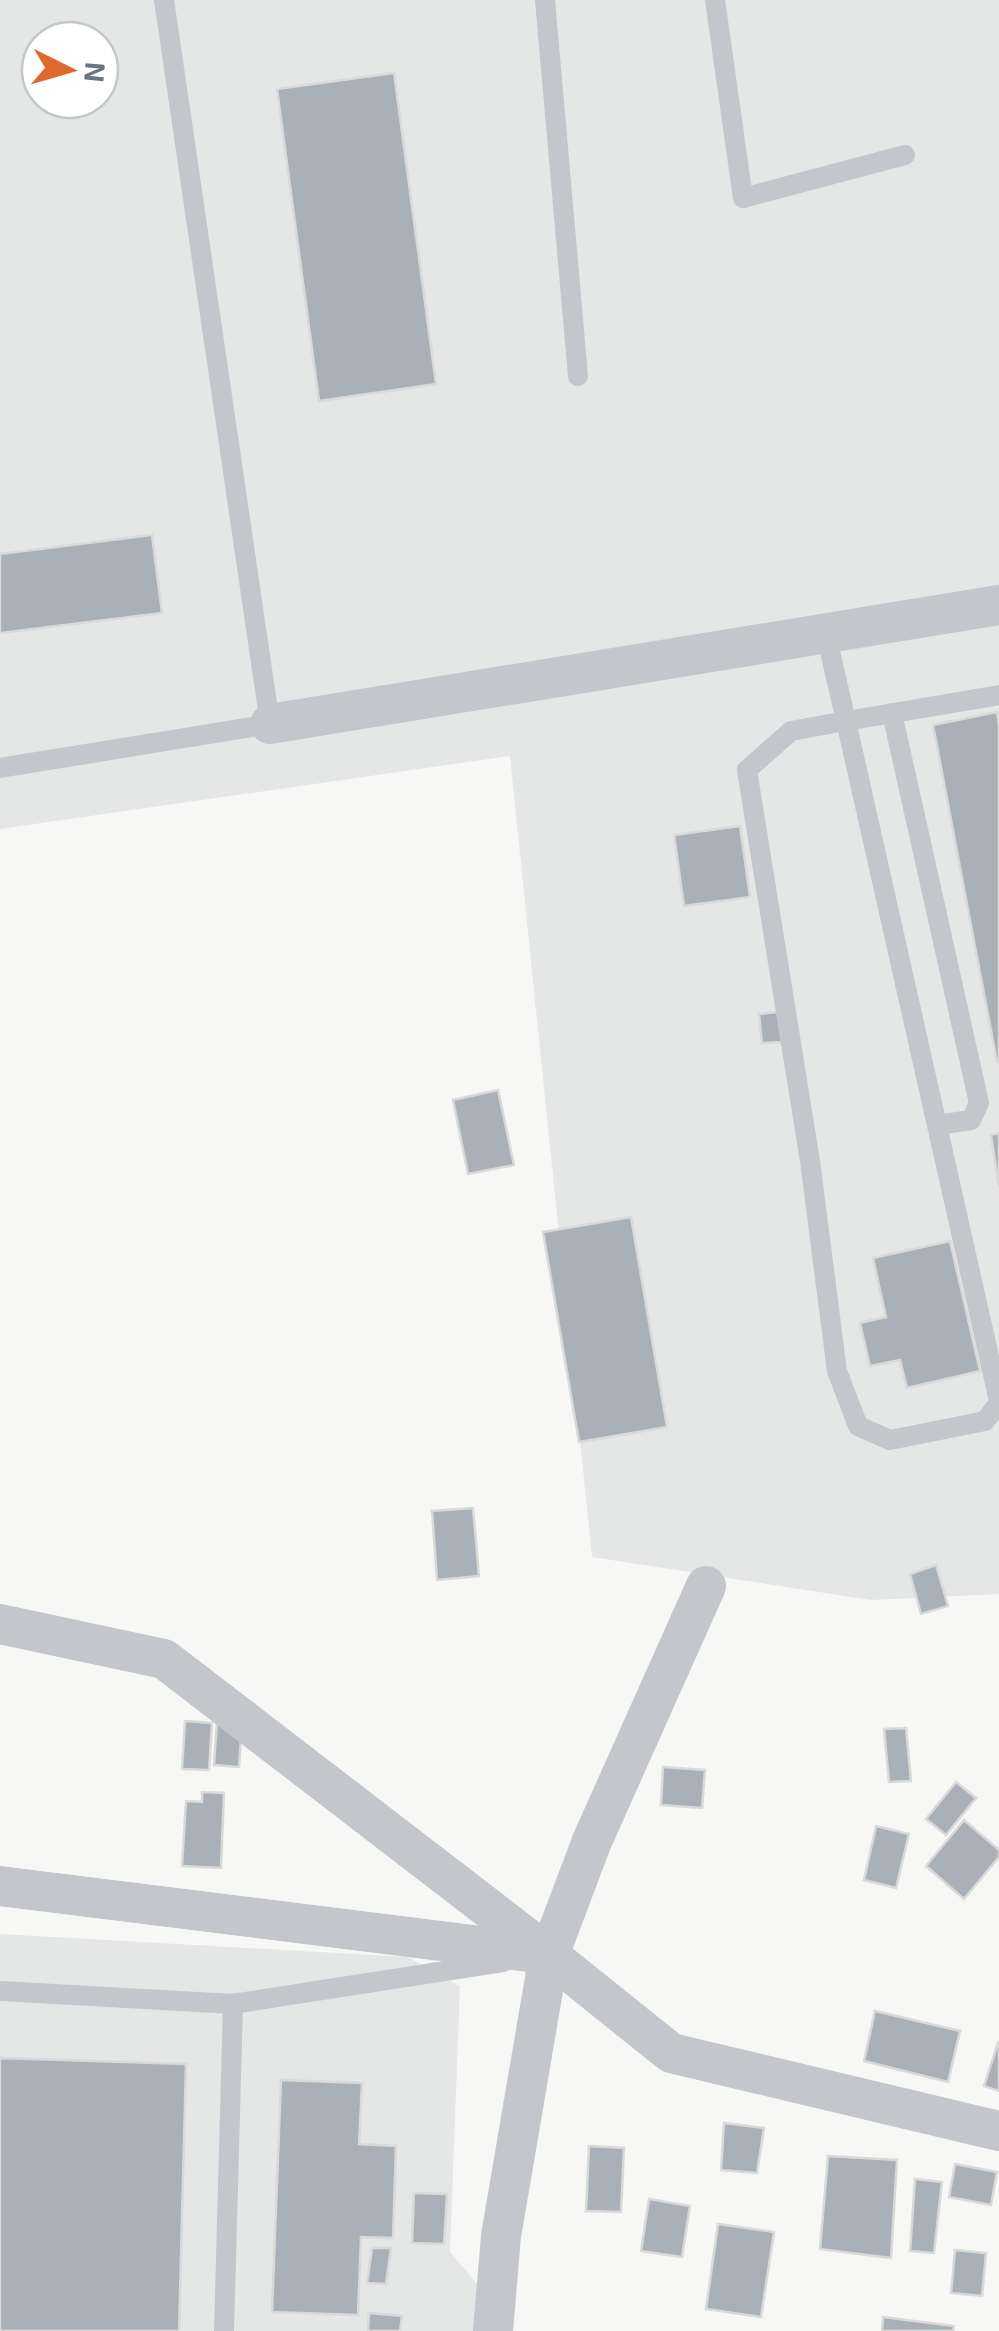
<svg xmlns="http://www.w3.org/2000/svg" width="999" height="2331" font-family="'Exo 2',sans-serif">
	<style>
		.built { fill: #e5e7e6; fill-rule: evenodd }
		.building { fill: #a9b0b7; stroke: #d9d9d7; stroke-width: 2.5 }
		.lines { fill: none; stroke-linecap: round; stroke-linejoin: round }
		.lane { stroke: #c3c6ca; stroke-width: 20 }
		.street { stroke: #c3c6ca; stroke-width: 40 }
	</style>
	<rect width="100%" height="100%" fill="#f7f8f5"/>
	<g class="built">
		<path d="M0,0h999v1594l-128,6 -279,-43 -82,-801 -510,73zM40,40h60v60h-60z"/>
		<polygon points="0,1934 408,1957 460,1986 450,2252 478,2285 475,2331 0,2331"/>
	</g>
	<g class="building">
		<polygon points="394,73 436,384 319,401 277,89"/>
		<polygon points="152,535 162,613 0,633 0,554"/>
		<polygon points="997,712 999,726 999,1061 997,1062 933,725"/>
		<polygon points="740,826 750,897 684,906 674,835"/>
		<polygon points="778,1012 782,1042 762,1043 759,1014"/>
		<polygon points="498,1090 514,1165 468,1174 453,1100"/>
		<polygon points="999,1133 999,1187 991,1135"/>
		<polygon points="631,1217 667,1427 579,1442 543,1232"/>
		<polygon points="950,1241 980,1371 907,1388 900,1360 870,1366 860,1323 886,1317 873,1258"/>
		<polygon points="473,1508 479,1576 437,1580 432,1511"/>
		<polygon points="936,1565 948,1606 921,1614 910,1574"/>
		<polygon points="185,1721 212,1723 209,1770 182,1769"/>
		<polygon points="217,1721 242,1723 239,1767 214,1765"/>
		<polygon points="906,1728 911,1781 889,1782 884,1729"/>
		<polygon points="663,1767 705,1770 702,1808 661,1805"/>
		<polygon points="956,1782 976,1798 946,1835 926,1819"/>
		<polygon points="202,1792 224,1793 221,1868 182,1866 186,1801 202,1802"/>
		<polygon points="964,1820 999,1850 999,1857 964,1899 926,1866"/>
		<polygon points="876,1826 909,1834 896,1888 864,1880"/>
		<polygon points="875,2011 960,2031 948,2082 864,2061"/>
		<polygon points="998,2043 999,2044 999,2091 984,2086"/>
		<polygon points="0,2058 186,2064 179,2331 0,2331"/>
		<polygon points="281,2080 362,2083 359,2144 396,2146 393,2238 361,2237 358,2315 272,2312"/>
		<polygon points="724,2123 764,2128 757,2173 721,2170"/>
		<polygon points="589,2146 624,2148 621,2212 586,2211"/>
		<polygon points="828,2156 897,2160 891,2258 820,2249"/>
		<polygon points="955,2164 997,2172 991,2205 949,2197"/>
		<polygon points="915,2179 942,2182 934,2253 910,2251"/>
		<polygon points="414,2193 447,2194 444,2244 412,2243"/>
		<polygon points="649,2199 690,2206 682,2257 641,2251"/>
		<polygon points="718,2224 774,2232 761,2317 706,2309"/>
		<polygon points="372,2248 391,2248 386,2284 367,2283"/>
		<polygon points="955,2250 986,2253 982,2296 951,2293"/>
		<polygon points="369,2313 402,2316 400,2331 368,2331"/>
		<polygon points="883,2317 954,2326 953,2331 882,2331"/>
	</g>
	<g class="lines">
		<g class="lane">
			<polyline points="545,0 578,376"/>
			<polyline points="715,0 743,198 905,155"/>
			<polyline points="826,634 846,721 999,695"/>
			<polyline points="892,713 979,1103 971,1120 937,1125"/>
			<polyline points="0,768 270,724 164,0"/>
			<polyline points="999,1401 846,721 791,731 747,770 810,1161 837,1371 858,1426 890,1440 985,1421 999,1403"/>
			<polyline points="0,1991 233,2004 503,1962"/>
			<polyline points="224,2331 233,2004"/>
		</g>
		<g class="street">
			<polyline points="270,724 999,605"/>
			<polyline points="0,1624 164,1659 549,1955 671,2053 999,2131"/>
			<polyline points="0,1886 545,1954"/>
			<polyline points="493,2331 501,2236 549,1955 592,1841 706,1586"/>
		</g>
	</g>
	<g transform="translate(70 70) rotate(95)"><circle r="48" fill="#ffffff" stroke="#c2c8ce" stroke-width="2.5"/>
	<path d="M0-8L18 38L0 25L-18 38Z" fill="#df682d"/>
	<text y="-15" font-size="28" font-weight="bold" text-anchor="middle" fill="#677585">N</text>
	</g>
</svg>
